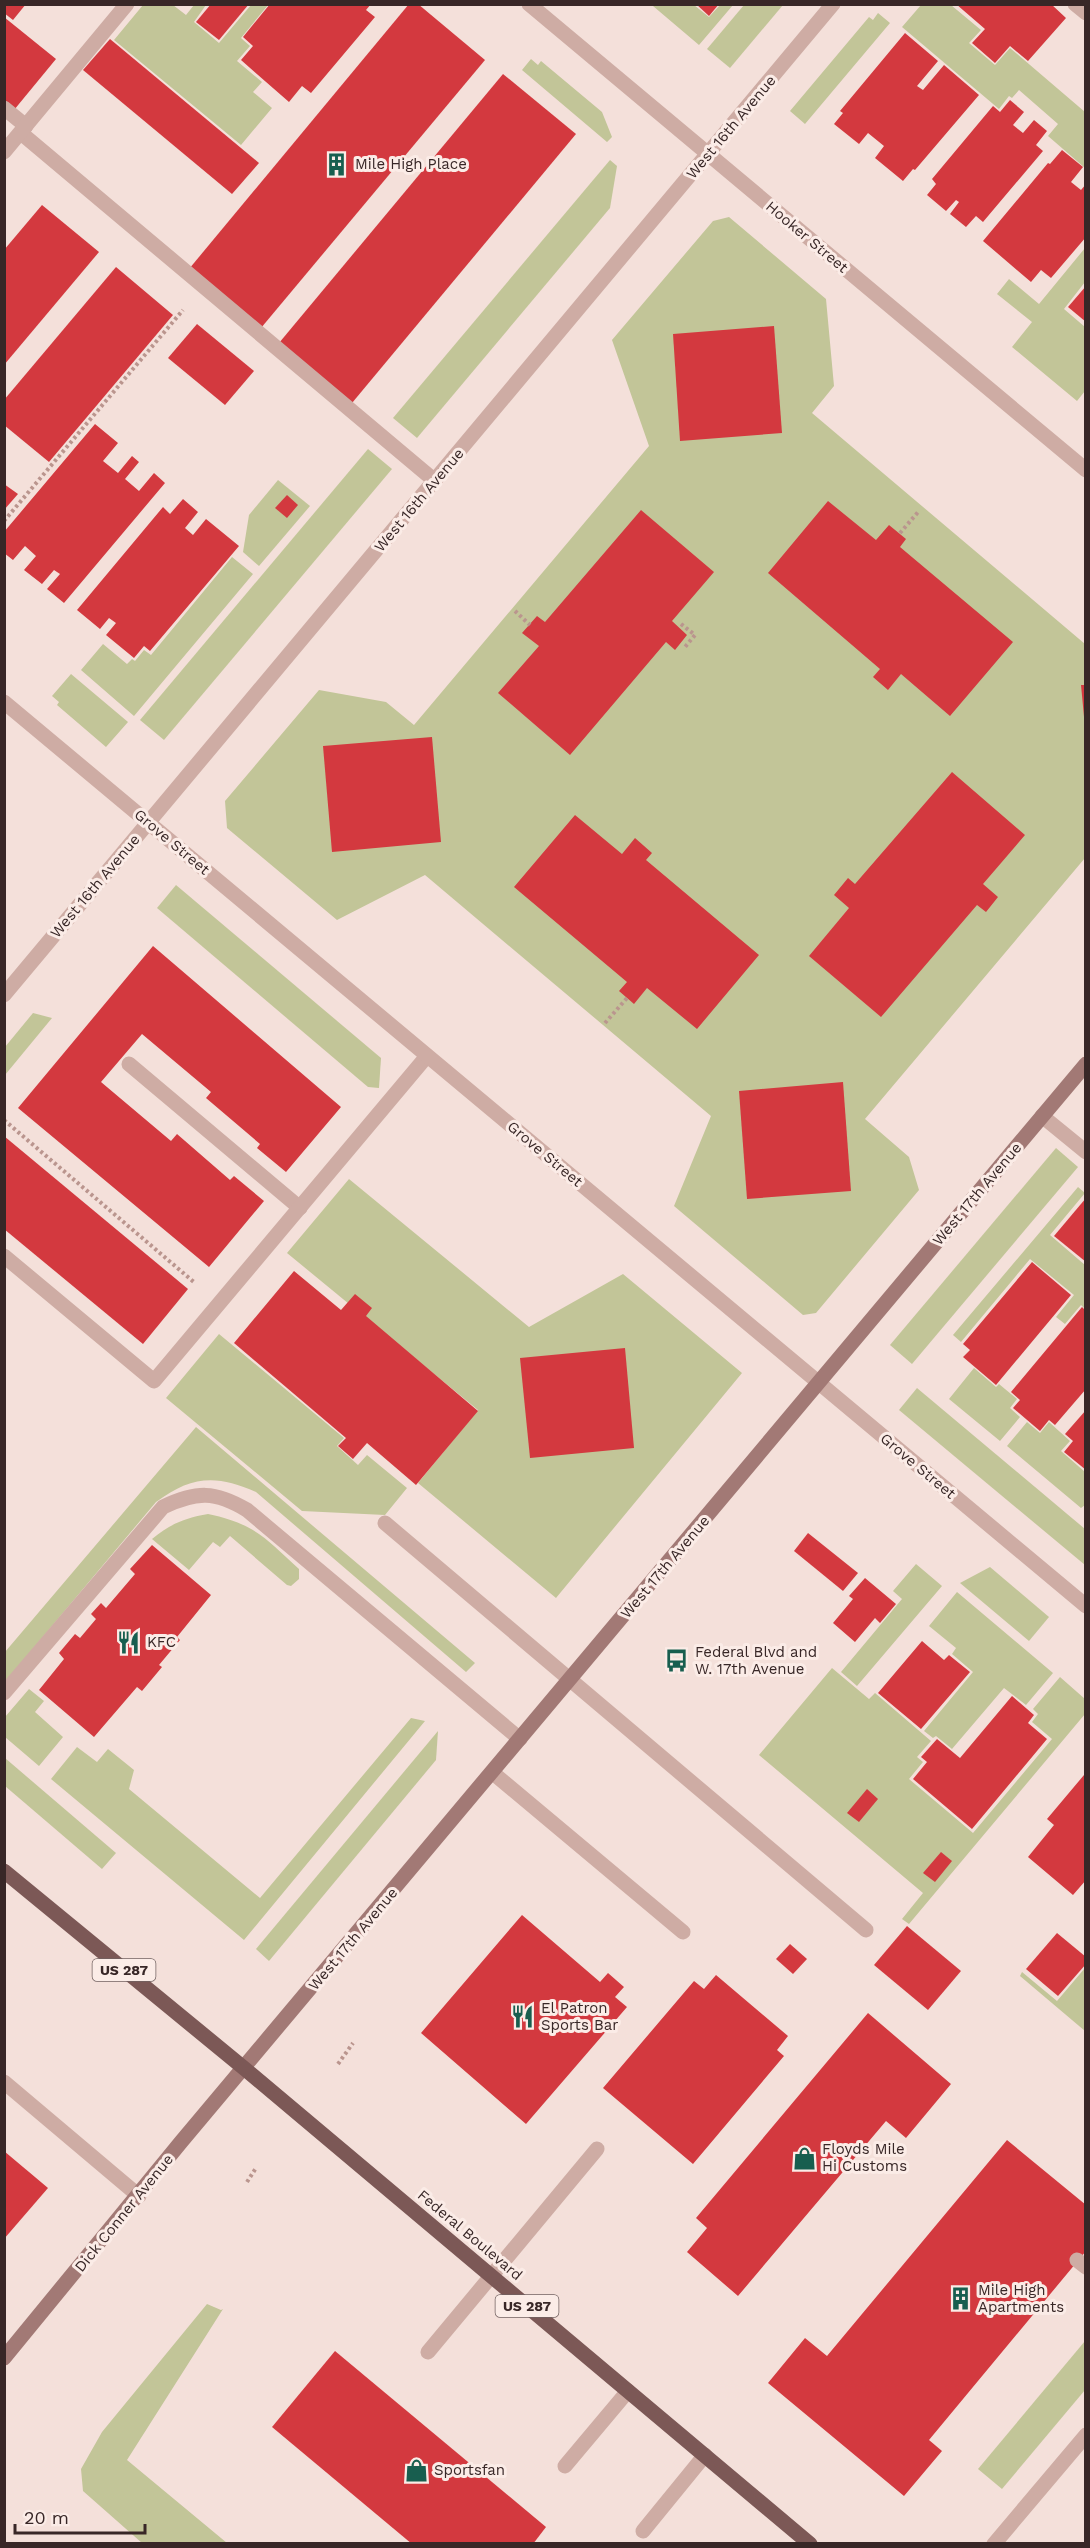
<svg xmlns="http://www.w3.org/2000/svg" width="1090" height="2548" font-family="'Work Sans',sans-serif">
	<style>
		.green { fill: #c2c598 }
		.building { fill: #d3393f }
		.lines { fill: none; stroke-linecap: round; stroke-linejoin: round }
		.path { stroke: #ba958e; stroke-width: 4; stroke-dasharray: 3 3; stroke-linecap: butt }
		.lane { stroke: #ceaca4; stroke-width: 15 }
		.street { stroke: #ceaca4; stroke-width: 15 }
		.secondary { stroke: #a27975; stroke-width: 15 }
		.primary { stroke: #7c5856; stroke-width: 15 }
		.labels { text-anchor: middle; stroke-width: 6; stroke-linejoin: round; paint-order: stroke }
		.shield { fill: #fbece7; stroke: #726261; stroke-width: 1.5 }
		.shield-label { font-size: 14px; font-weight: bold; fill: #382727 }
		.street-label { font-size: 15px; fill: #382727; stroke: #fbece7 }
		.poi-label { font-size: 15px; fill: #382727; stroke: #fbece7; text-anchor: start }
	</style>
	<rect width="100%" height="100%" fill="#f4e0da"/>
	<g class="green">
		<polygon points="143,5 173,5 186,15 194,5 206,5 194,22 219,43 251,5 268,5 241,38 250,46 237,61 262,82 253,92 272,108 241,145 114,40"/>
		<polygon points="654,5 694,5 709,17 720,5 733,5 699,45 653,6"/>
		<polygon points="744,5 783,5 730,68 707,49"/>
		<polygon points="921,5 951,5 981,30 969,43 995,65 1010,48 1085,112 1085,168 1048,136 1058,124 1019,90 1012,98 1009,96 999,109 902,27"/>
		<polygon points="878,13 890,23 805,124 790,111 869,17 873,20"/>
		<polygon points="531,59 538,65 541,61 602,112 612,137 607,142 522,70"/>
		<polygon points="610,160 617,166 610,208 417,438 393,418"/>
		<polygon points="729,217 826,299 834,386 812,413 1085,644 1085,858 865,1119 909,1157 919,1190 816,1313 803,1315 674,1206 711,1116 425,875 337,920 227,828 225,801 319,690 386,702 414,725 649,446 612,340 713,221"/>
		<polygon points="1085,248 1085,282 1064,309 1085,327 1085,391 1077,401 1012,347 1032,322 997,294 1009,279 1039,304"/>
		<polygon points="368,449 392,469 164,740 140,720"/>
		<polygon points="278,480 310,506 259,566 243,552 249,515"/>
		<polygon points="232,557 253,574 134,716 81,670 103,644 127,664 132,659 135,661 144,650 151,655"/>
		<polygon points="71,674 128,722 106,747 57,705 59,702 52,696"/>
		<polygon points="176,885 381,1058 379,1088 368,1087 157,908"/>
		<polygon points="33,1013 52,1018 5,1075 5,1047"/>
		<polygon points="1056,1148 1078,1167 912,1364 890,1345"/>
		<polygon points="349,1179 529,1327 623,1274 742,1373 556,1598 418,1483 478,1410 287,1253"/>
		<polygon points="1078,1187 1085,1193 1050,1235 1085,1265 1085,1309 1081,1305 1065,1324 1056,1317 1074,1295 1030,1259 961,1342 953,1335"/>
		<polygon points="219,1334 344,1438 337,1446 358,1465 367,1455 407,1488 385,1515 302,1511 166,1398"/>
		<polygon points="974,1368 996,1387 999,1384 1017,1399 1010,1408 1020,1417 1000,1441 949,1399"/>
		<polygon points="917,1388 1085,1529 1085,1565 899,1410"/>
		<polygon points="1027,1422 1040,1433 1049,1422 1070,1441 1061,1451 1085,1472 1085,1505 1081,1508 1007,1446"/>
		<path d="M196,1427l279,236 -9,9 -210,-180c-40,-18 -65,-16 -100,10l-151,180v-30z"/>
		<path d="M208,1514c47,10 57,24 91,55v10l-8,7 -4,-1 -57,-49 -10,11 -7,-5 -24,28 -37,-31c18,-15 33,-21 56,-25z"/>
		<polygon points="916,1564 942,1586 857,1686 841,1672 902,1599 893,1591"/>
		<polygon points="990,1567 1049,1617 1029,1641 960,1583"/>
		<polygon points="957,1592 1053,1673 1026,1705 1004,1688 952,1749 936,1736 933,1738 924,1731 973,1672 952,1654 956,1648 929,1626"/>
		<polygon points="832,1668 869,1699 875,1693 931,1741 917,1757 923,1762 909,1779 973,1833 1052,1739 1032,1722 1038,1714 1033,1709 1060,1677 1085,1699 1085,1714 909,1924 902,1919 923,1893 759,1755"/>
		<polygon points="29,1689 44,1701 35,1712 63,1737 39,1766 5,1737 5,1717"/>
		<polygon points="411,1718 425,1721 244,1940 51,1779 77,1747 97,1762 108,1749 134,1770 129,1789 260,1898"/>
		<polygon points="438,1731 436,1760 269,1961 256,1949"/>
		<polygon points="5,1758 116,1853 102,1869 5,1786"/>
		<polygon points="1085,1968 1085,2031 1020,1976 1022,1972 1057,2001"/>
		<polygon points="207,2304 221,2310 223,2309 127,2460 227,2543 142,2543 83,2491 81,2469 102,2432"/>
		<polygon points="1085,2341 1085,2390 1002,2489 978,2469"/>
	</g>
	<g class="building">
		<polygon points="4,4 26,4 13,20 4,13"/>
		<polygon points="211,4 249,4 219,40 196,22"/>
		<polygon points="270,4 371,4 366,10 375,17 311,93 302,86 289,102 241,60 253,46 243,37"/>
		<polygon points="409,4 418,4 485,60 261,328 189,269"/>
		<polygon points="696,4 719,4 709,16"/>
		<polygon points="956,4 1051,4 1066,18 1028,61 1010,46 995,63 972,43 985,29"/>
		<polygon points="4,17 56,59 14,110 4,102"/>
		<polygon points="905,33 938,61 917,86 923,90 944,65 979,95 915,170 913,169 903,181 875,158 884,146 868,133 859,144 834,124 843,113 840,111"/>
		<polygon points="110,39 259,163 232,194 83,70"/>
		<polygon points="503,74 576,134 352,403 279,343"/>
		<polygon points="1010,100 1024,112 1013,125 1023,133 1034,120 1047,131 1036,145 1043,151 983,222 976,216 966,227 950,214 959,202 956,200 946,211 927,195 936,184 932,179 993,106 1000,112"/>
		<polygon points="1062,150 1083,167 1071,182 1081,190 1086,184 1086,237 1051,278 1041,270 1031,282 983,241 1048,163 1050,164"/>
		<polygon points="42,205 99,252 4,365 4,250"/>
		<polygon points="116,267 173,315 49,462 4,425 4,400"/>
		<polygon points="1086,286 1086,322 1068,307"/>
		<polygon points="197,324 254,371 225,405 168,358"/>
		<polygon points="774,326 782,433 680,441 673,334"/>
		<polygon points="95,424 118,443 103,461 118,473 132,456 139,462 125,479 139,491 154,473 165,483 64,603 47,589 60,574 54,570 42,584 24,570 36,556 25,546 13,560 4,553 4,532"/>
		<polygon points="4,484 18,494 4,510"/>
		<polygon points="287,495 298,505 287,518 275,508"/>
		<polygon points="183,499 198,512 185,528 193,535 206,519 239,546 150,651 144,646 134,658 106,635 116,623 109,618 100,629 77,610 163,507 170,514"/>
		<polygon points="828,501 876,540 889,525 906,539 900,547 1013,642 950,716 901,674 888,690 873,677 880,669 768,573"/>
		<polygon points="641,510 714,572 672,621 687,635 675,650 666,642 570,755 498,693 539,646 522,633 537,616 545,622"/>
		<polygon points="1081,685 1086,685 1086,717 1084,717"/>
		<polygon points="432,737 441,842 332,852 323,746"/>
		<polygon points="952,772 1025,835 983,884 998,897 986,912 977,905 881,1017 809,956 849,908 834,895 848,878 855,884"/>
		<polygon points="575,815 622,854 635,838 652,853 646,860 759,955 697,1029 647,988 634,1004 619,991 627,982 514,887"/>
		<polygon points="153,946 341,1107 286,1172 257,1148 260,1144 206,1098 211,1092 142,1034 101,1082 171,1141 177,1134 230,1180 234,1176 264,1201 209,1267 18,1108"/>
		<polygon points="843,1082 851,1191 747,1199 739,1091"/>
		<polygon points="4,1136 188,1289 143,1344 4,1229"/>
		<polygon points="1086,1198 1086,1262 1054,1236"/>
		<polygon points="1032,1262 1071,1295 996,1385 963,1357 970,1350 963,1344"/>
		<polygon points="294,1271 341,1310 355,1294 372,1308 366,1316 478,1411 416,1485 367,1443 353,1459 338,1446 346,1438 234,1343"/>
		<polygon points="1082,1307 1086,1311 1086,1389 1055,1425 1049,1420 1040,1431 1013,1408 1020,1400 1011,1392"/>
		<polygon points="625,1348 634,1448 530,1458 520,1358"/>
		<polygon points="1086,1410 1086,1470 1064,1452 1073,1441 1065,1434"/>
		<polygon points="808,1533 858,1573 843,1591 794,1551"/>
		<polygon points="152,1545 211,1595 177,1637 180,1640 159,1665 162,1667 142,1691 137,1687 94,1737 39,1690 64,1659 59,1653 75,1634 80,1638 96,1619 91,1614 101,1603 106,1608 135,1574 130,1569"/>
		<polygon points="865,1578 896,1604 880,1623 875,1618 855,1642 833,1623 853,1599 849,1596"/>
		<polygon points="922,1641 944,1660 949,1655 970,1672 921,1729 878,1693"/>
		<polygon points="1012,1696 1034,1715 1028,1723 1047,1739 972,1829 913,1779 927,1762 921,1757 937,1739 960,1758"/>
		<polygon points="1084,1775 1086,1880 1073,1895 1028,1857 1054,1825 1047,1819"/>
		<polygon points="867,1789 878,1799 859,1822 847,1813"/>
		<polygon points="941,1852 952,1861 935,1882 923,1873"/>
		<polygon points="522,1915 600,1982 608,1973 624,1987 615,1997 627,2007 526,2124 421,2033"/>
		<polygon points="907,1926 961,1971 928,2010 874,1965"/>
		<polygon points="1057,1933 1086,1957 1086,1964 1058,1996 1026,1969"/>
		<polygon points="790,1944 807,1959 793,1974 776,1959"/>
		<polygon points="716,1975 788,2036 777,2050 784,2056 693,2164 603,2088 694,1981 704,1989"/>
		<polygon points="868,2013 951,2084 906,2138 886,2121 738,2296 687,2252 707,2228 696,2218"/>
		<polygon points="1007,2140 1086,2205 1086,2251 929,2440 942,2451 904,2496 768,2383 805,2338 827,2356"/>
		<polygon points="4,2151 48,2188 4,2239"/>
		<polygon points="335,2351 546,2527 533,2544 412,2544 272,2427"/>
	</g>
	<g class="lines">
		<g class="path">
			<polyline points="4,521 183,310"/>
			<polyline points="900,533 919,511"/>
			<polyline points="515,611 530,625"/>
			<polyline points="681,624 695,635 685,647"/>
			<polyline points="605,1023 627,998"/>
			<polyline points="4,1120 195,1283"/>
			<polyline points="338,2064 353,2043"/>
			<polyline points="247,2182 256,2168"/>
		</g>
		<g class="lane">
			<polyline points="1075,4 1086,13"/>
			<polyline points="4,108 26,126"/>
			<polyline points="21,133 435,481"/>
			<polyline points="4,152 127,4"/>
			<polyline points="129,1064 300,1208"/>
			<polyline points="1042,1116 1086,1152"/>
			<polyline points="4,1256 154,1381 427,1056"/>
			<polyline points="385,1523 866,1930"/>
			<path d="M4,1693l159,-186c34,-16 52,-16 84,3l273,229"/>
			<polyline points="493,1773 683,1932"/>
			<polyline points="4,2082 139,2196"/>
			<polyline points="1077,2260 1086,2267"/>
			<polyline points="428,2352 597,2149"/>
			<polyline points="565,2466 628,2391"/>
			<polyline points="643,2531 705,2455"/>
		</g>
		<g class="street">
			<polyline points="529,4 1086,470"/>
			<polyline points="4,702 1086,1606"/>
			<polyline points="4,995 833,4"/>
			<polyline points="994,2544 1086,2435"/>
		</g>
		<polyline class="secondary" points="4,2358 181,2142 1086,1064"/>
		<polyline class="primary" points="4,1871 245,2069 810,2544"/>
	</g>
	<defs>
		<symbol id="building-bare" viewBox="-9 -9 18 18"><path d="M-4-6H4V6H1V3H-1V6H-4ZM-2.5-4.3h1.7v1.8h-1.7ZM.8-4.3h1.7v1.8H.8ZM-2.5-1h1.7V.8h-1.7ZM.8-1h1.7V.8H.8Z" fill="#185e4f" stroke="#fbece7" stroke-width="2.5" paint-order="stroke"/></symbol>
		<symbol id="restaurant-bare" viewBox="-9 -9 18 18"><path d="M-5-6h1v4h1v-4h1v4h1v-4h1v5L-1.5 .5V6h-2V.5L-5-1ZM5-6V6H3V1.5H1.5Q1.5-4 5-6Z" fill="#185e4f" stroke="#fbece7" stroke-width="2.5" paint-order="stroke"/></symbol>
		<symbol id="bus-bare" viewBox="-9 -9 18 18"><path d="M-5-6H5V4H4V6H2V4H-2V6H-4V4H-5ZM-3.5-4V0h7V-4ZM-3.5 1.2v1.5H-2V1.2ZM2 1.2v1.5H3.5V1.2Z" fill="#185e4f" stroke="#fbece7" stroke-width="2.5" paint-order="stroke"/></symbol>
		<symbol id="shop-bare" viewBox="-9 -9 18 18"><path d="M-5-2.5h2.3a2.7 3.5 0 0 1 5.4 0H5L5.5 6h-11ZM-1.5-2.5h3a1.5 2.3 0 0 0-3 0Z" fill="#185e4f" stroke="#fbece7" stroke-width="2.5" paint-order="stroke"/></symbol>
	</defs>
	<g fill-rule="evenodd">
		<use href="#building-bare" x="320" y="148" width="33" height="33"/>
		<use href="#restaurant-bare" x="112" y="1626" width="33" height="33"/>
		<use href="#bus-bare" x="660" y="1644" width="33" height="33"/>
		<use href="#restaurant-bare" x="506" y="2000" width="33" height="33"/>
		<use href="#shop-bare" x="788" y="2142" width="33" height="33"/>
		<use href="#building-bare" x="944" y="2282" width="33" height="33"/>
		<use href="#shop-bare" x="400" y="2454" width="33" height="33"/>
	</g>
	<g class="labels">
		<g class="shield">
			<rect x="92.5" y="1959" width="63" height="22" rx="4.5"/>
			<rect x="495.5" y="2295" width="63" height="22" rx="4.5"/>
		</g>
		<g class="shield-label">
			<text x="124" y="1975">US 287</text>
			<text x="527" y="2311">US 287</text>
		</g>
		<g class="street-label">
			<text transform="translate(731 127) rotate(-50)" y="5">West 16th Avenue</text>
			<text transform="translate(807 237) rotate(40)" y="5">Hooker Street</text>
			<text transform="translate(419 500) rotate(-50)" y="5">West 16th Avenue</text>
			<text transform="translate(172 842) rotate(40)" y="5">Grove Street</text>
			<text transform="translate(95 886) rotate(-50)" y="5">West 16th Avenue</text>
			<text transform="translate(545 1154) rotate(40)" y="5">Grove Street</text>
			<text transform="translate(977 1194) rotate(-50)" y="5">West 17th Avenue</text>
			<text transform="translate(918 1466) rotate(40)" y="5">Grove Street</text>
			<text transform="translate(665 1567) rotate(-50)" y="5">West 17th Avenue</text>
			<text transform="translate(353 1939) rotate(-50)" y="5">West 17th Avenue</text>
			<text transform="translate(124 2213) rotate(-51)" y="5">Dick Conner Avenue</text>
			<text transform="translate(470 2235) rotate(40)" y="5">Federal Boulevard</text>
		</g>
		<g class="poi-label">
			<text x="355" y="169">Mile High Place</text>
			<text x="147" y="1647">KFC</text>
			<text x="695" y="1657">Federal Blvd and<tspan x="695" dy="17">W. 17th Avenue</tspan></text>
			<text x="541" y="2013">El Patron<tspan x="541" dy="17">Sports Bar</tspan></text>
			<text x="822" y="2154">Floyds Mile<tspan x="822" dy="17">Hi Customs</tspan></text>
			<text x="978" y="2295">Mile High<tspan x="978" dy="17">Apartments</tspan></text>
			<text x="434" y="2475">Sportsfan</text>
		</g>
	</g>
	<rect width="1090" height="2548" fill="none" stroke="#382727" stroke-width="12"/>
	<path d="M15 2524v9h130v-9" fill="none" stroke="#382727" stroke-width="3"/>
	<text x="24" y="2524" font-size="18" fill="#382727" stroke="#fbece7" stroke-width="4.5" paint-order="stroke">20 m</text>
</svg>
